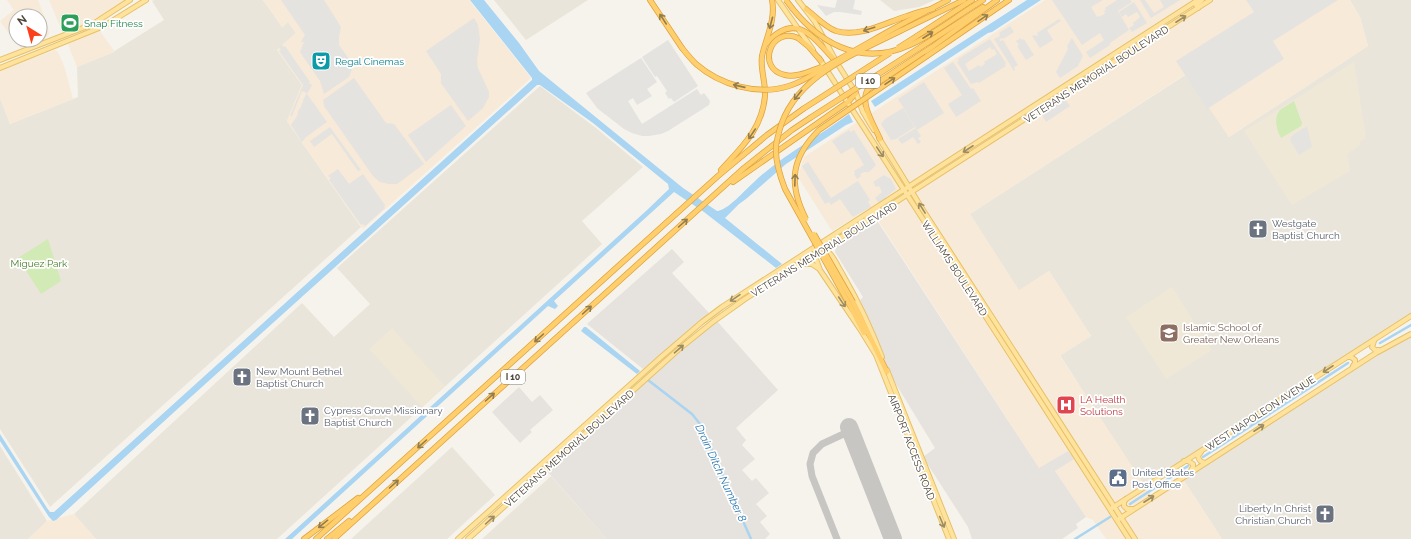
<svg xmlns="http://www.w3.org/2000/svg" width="1411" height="539" font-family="Raleway,sans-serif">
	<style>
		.residential { fill: #eae5da }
		.commercial { fill: #f7ead8; fill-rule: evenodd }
		.industrial { fill: #e6e2dd }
		.education { fill: #efe8d6 }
		.green { fill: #d2eab5 }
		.parking { fill: #e5e3e0; fill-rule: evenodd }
		.water { fill: #a9d4f2 }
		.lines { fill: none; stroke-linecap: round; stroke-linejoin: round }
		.canal { stroke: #a9d4f2; stroke-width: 2.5 }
		.taxiway { stroke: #c8c6c3; stroke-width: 7 }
		.runway { stroke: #c8c6c3; stroke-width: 18 }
		.major-casing { stroke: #e6c16a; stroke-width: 6 }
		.highway-casing { stroke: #e0a43c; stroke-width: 6 }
		.major { stroke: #ffe39c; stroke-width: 4 }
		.highway { stroke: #ffcf6e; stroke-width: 4.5 }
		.highway-bridge-casing { stroke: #e0a43c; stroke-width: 6; stroke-linecap: butt }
		.highway-bridge { stroke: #ffcf6e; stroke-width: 4.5 }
		.oneway { stroke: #937c4e }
		.oneway2 { stroke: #9c8c66 }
		.labels { text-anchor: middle; stroke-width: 3.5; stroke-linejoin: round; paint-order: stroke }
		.shield { fill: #fff; stroke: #817c74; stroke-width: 1 }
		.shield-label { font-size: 9px; font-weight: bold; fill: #4b4439 }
		.leisure-label { font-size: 10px; fill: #27864d; stroke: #fff; text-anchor: start }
		.culture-label { font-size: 10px; fill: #0d838f; stroke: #fff; text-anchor: start }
		.street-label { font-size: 10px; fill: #4b4439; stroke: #fff }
		.worship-label { font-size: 10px; fill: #5b616d; stroke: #fff; text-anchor: start }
		.park-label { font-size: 10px; fill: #4a7f2a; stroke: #fff }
		.education-label { font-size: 10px; fill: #785e54; stroke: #fff; text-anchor: start }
		.health-label { font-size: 10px; fill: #be3a42; stroke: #fff; text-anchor: start }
		.service-label { font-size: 10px; fill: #4e5e75; stroke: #fff; text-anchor: start }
		.water-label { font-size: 11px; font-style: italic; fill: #2e7ab2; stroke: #fff }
	</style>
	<rect width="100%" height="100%" fill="#f6f3ec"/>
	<g class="residential">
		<polygon points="154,0 263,0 282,27 288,22 296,33 277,50 302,85 287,121 361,227 50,507 0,429 0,98 10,124 78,97 77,67 113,52 164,20 152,1"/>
		<polygon points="494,0 588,0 526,40"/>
		<polygon points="880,0 935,0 919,7 894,11"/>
		<polygon points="1350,0 1411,0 1411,315 1143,485 1060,355 1091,336 1049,271 1019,291 970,214 1187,74 1229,137 1368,46 1360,17"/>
		<polygon points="540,86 596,128 643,167 582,221 602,244 277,539 96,539 74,514 302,303 334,337 370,304 337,268"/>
		<polygon points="1411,334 1411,539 1222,539 1183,479"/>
		<polygon points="0,446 47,521 28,539 0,539"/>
		<polygon points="452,447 495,495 447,539 351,539"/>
		<polygon points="551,476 607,539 482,539"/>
	</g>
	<g class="commercial">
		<path d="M7,0h31l10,27 1,6 -1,3 -26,13 -7,-7 -15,-21 14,-11zM16,16h24v24h-24z"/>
		<polygon points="49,0 127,0 94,20 65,32 62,31"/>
		<polygon points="263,0 469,0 531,78 363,229 287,121 302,85 277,50 296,33 288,22 282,27"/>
		<polygon points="1045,0 1350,0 1360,17 1368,46 1229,137 1186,74 970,214 1019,290 1049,271 1091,336 1060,356 1153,498 1183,479 1222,539 1106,539 1093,520 1086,517 1055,471 1073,459 1068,451 1039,468 870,208 832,231 798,177 804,157"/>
		<polygon points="99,30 115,52 77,67 68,44"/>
		<polygon points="55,50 58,52 64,66 73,99 10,124 0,98 0,70"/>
		<polygon points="74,514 96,539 28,539 47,521"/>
	</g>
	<g class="industrial">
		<polygon points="876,219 1039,468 1068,451 1074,459 1055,471 1086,517 1076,524 1078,528 1062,539 972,539 968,527 923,457 935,448 891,376 860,300 863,297 835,252 837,244"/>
		<polygon points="672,249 684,262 672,273 709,313 643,369 587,324"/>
		<polygon points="717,321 778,390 736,428 746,440 742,445 755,459 742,470 752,481 756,478 769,493 756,504 767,516 760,522 770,534 765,539 607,539 547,471 681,351"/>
		<polygon points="519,387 532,402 540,395 553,410 530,430 532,432 520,443 492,412"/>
	</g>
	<g class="education">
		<polygon points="1354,62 1366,138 1360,142 1361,144 1347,154 1350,171 1292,205 1244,131"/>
		<polygon points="1172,287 1212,350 1166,379 1126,317"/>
		<polygon points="392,328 445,386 422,407 369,349"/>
	</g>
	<g class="green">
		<path d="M1294,101l8,22 -1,3 -20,12c-4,-8 -8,-20 -1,-28 4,-3 10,-6 14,-9z"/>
		<polygon points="48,239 61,281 41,294 18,258"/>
	</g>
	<g class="parking">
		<polygon points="281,0 324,0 341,27 339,37 339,45 351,62 352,69 349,77 324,94 320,81 300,52 304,42 301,42 302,40 305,35"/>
		<polygon points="837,0 855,0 853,9 862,11 861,15 840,12 834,12 826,16 817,5 835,8"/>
		<polygon points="1052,0 1103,0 1091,7 1097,17 1103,15 1105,13 1104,11 1106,10 1105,8 1117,0 1130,0 1132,2 1118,11 1129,30 1110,43 1110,45 1090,58 1086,52 1104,40 1100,33 1082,45"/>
		<polygon points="1140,0 1145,0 1154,13 1164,7 1160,0 1180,0 1151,18"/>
		<polygon points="1246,0 1338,0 1273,41 1284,59 1207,109 1176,61 1254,12"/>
		<polygon points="1134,2 1147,23 1132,32 1129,28 1134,25 1133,23 1140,17 1137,12 1128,17 1126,14 1122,17 1119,12"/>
		<polygon points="474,18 478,25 480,39 477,61 478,68 489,92 489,97 483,108 468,121 443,86 441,83 441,74 426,51"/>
		<polygon points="1059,19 1061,21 1047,30 1053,40 1040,48 1032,36 1035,35 1037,36 1038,35 1037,33"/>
		<polygon points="1010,26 1014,32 1003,39 1002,38 999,40 1001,41 1003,40 1018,65 1014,67 1015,70 1014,71 994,39 1000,36 999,33"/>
		<polygon points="1021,38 1022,40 1024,39 1034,55 1026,60 1017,46 1019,45 1016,41"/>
		<polygon points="1072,38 1083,56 1078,66 1060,78 1056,72 1068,49 1067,46"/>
		<path d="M990,39l16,24 -1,1 1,2 -27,17 -1,-1 -7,2 -14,-22 2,-1 -1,-2zM990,47l2,3 2,-1 3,5 -13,8 1,2 -5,3 -1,-2 -10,6 -4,-7z"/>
		<polygon points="668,40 698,86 674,102 671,98 669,99 665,93 667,91 657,76 655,77 642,57"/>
		<polygon points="282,45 284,47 285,46 310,82 309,83 312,85 307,94 327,122 306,137 302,142 291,125 297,116 298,111 301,107 302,103 303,102 303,100 307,93 302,91 292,116 290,116 303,85 279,51 281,50 279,47"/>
		<polygon points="641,58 657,82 647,89 652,96 637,105 633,98 628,101 642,124 697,89 701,95 704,93 710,101 709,105 668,131 661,134 649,136 642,136 632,133 624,129 597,108 586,93"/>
		<polygon points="953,62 971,89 973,88 981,101 956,117 948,104 962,95 944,68"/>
		<polygon points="354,78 386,123 394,124 424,164 397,184 388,184 380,182 373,176 324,106 323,100"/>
		<polygon points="924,82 944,113 917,130 921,136 918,138 921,142 918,144 913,137 902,144 898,139 916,128 898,99"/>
		<polygon points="1065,99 1070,106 1046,122 1042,115"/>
		<polygon points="451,105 466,126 426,162 408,135"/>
		<polygon points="903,108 915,127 896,139 891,140 881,124 885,119"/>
		<polygon points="1307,126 1312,147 1299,155 1291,142 1290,138 1294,134"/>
		<polygon points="330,127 361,170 358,171 332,134 314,147 310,141"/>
		<polygon points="849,130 851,132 854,130 876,165 869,172 864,172 860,174 861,176 857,179 854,174 855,173 854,171 864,165 853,147 841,154 832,141"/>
		<polygon points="808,162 831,198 858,181 870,200 868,202 871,207 853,217 852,216 840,199 831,205 829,202 825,204 802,166"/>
		<polygon points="338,169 349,184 363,174 385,205 384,207 385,208 365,226 363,224 361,225 329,180 331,178 328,176"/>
		<polygon points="884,175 891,179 896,189 886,197 886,199 879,203 875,198 882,192 879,186 876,187 873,182"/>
	</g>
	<g class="water">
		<path d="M470,0h14l35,43 20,28 144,117 34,23c10,0 28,-21 36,-28 29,-28 64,-45 96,-69l4,8 -7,3 -60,39 -40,35 -7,5 -14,14 57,46 -6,4 -72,-56 -30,-20 -120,109 4,5 -3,3 -7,-3 -256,233h-7l361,-328 23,-22 -1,-5 -75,-61 -53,-38h-3l-365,329 -116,106 -3,1 -4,-4 -49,-76v-7l47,74 3,4h4l478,-432v-2z"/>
		<polygon points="1027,0 1041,0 992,32 988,33 875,107 871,101"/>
		<polygon points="584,327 586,327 640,371 637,374 581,331"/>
	</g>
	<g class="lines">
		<g class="canal">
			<polyline points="1380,343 1411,325"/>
			<polyline points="648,380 692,414 700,424 751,539"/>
			<polyline points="1203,457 1348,363"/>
			<polyline points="1130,504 1188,466"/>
			<polyline points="1075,539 1110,517"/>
		</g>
		<polyline class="taxiway" points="837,539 812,476 810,464 813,453 822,444 850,431"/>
		<polyline class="runway" points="849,427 893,539"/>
		<defs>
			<g id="major">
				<polyline points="778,0 813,50"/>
				<polyline points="798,0 815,22 837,63 856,93 863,112 874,130"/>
				<polyline points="1198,8 1196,5 1202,0"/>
				<polyline points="819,58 1129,539"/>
				<polyline points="0,60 93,24 130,0"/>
				<polyline points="0,68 104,26 146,0"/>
				<polyline points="879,138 923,210 1135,539"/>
				<polyline points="864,222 868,217 878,210 878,207"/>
				<polyline points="815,246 816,259 820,270 860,329 876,355 949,539"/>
				<path d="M823,247c9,6 14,18 20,28 15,26 28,53 39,82"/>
				<polyline points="802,264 812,264 818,268"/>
				<polyline points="1374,341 1372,347 1375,350 1379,350"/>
				<polyline points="1348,357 1351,357 1355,360 1355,363 1353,366"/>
				<polyline points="887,370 954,539"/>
				<path d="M1201,452l-3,4c1,5 3,6 7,7"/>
				<polyline points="1184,461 1188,461 1193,464 1193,467 1190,472"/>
				<polyline points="1126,499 1124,502 1124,506 1127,509 1133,509"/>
				<polyline points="1112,508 1411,316"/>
				<polyline points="1119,519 1376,353 1411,334"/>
				<polyline points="458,539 660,358 702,322 722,307 1198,0"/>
				<polyline points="468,539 678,350 714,321 745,299 1210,0"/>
			</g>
			<g id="highway">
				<polyline points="650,0 682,48"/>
				<polyline points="975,5 983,0"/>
				<path d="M806,9c9,7 19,18 30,22 23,7 49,-8 71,-15 8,-3 17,-6 26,-7"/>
				<polyline points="904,23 948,0"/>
				<polyline points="902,30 964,0"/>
				<polyline points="917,36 972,0"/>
				<polyline points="798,38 809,47 821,61"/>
				<polyline points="927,43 983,7"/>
				<path d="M766,44c30,-35 49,-5 71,19"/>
				<polyline points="927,56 1009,0"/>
				<path d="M880,139c-6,-14 -21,-36 -12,-50l64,-42 65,-47"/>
				<path d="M721,170c21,-23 41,-41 44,-74 1,-13 -5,-27 -3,-40 4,-18 14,-37 10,-56"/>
				<polyline points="733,182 848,102 856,93"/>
				<polyline points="853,302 887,372"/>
				<polyline points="849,304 864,333"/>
				<polyline points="304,539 358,498"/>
				<polyline points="316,539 718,176 767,135 803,109"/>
				<polyline points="327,539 349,521"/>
				<polyline points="334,539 744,168 792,130 810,118"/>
			</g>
		</defs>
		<use href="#major" class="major-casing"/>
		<use href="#highway" class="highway-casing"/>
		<use href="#major" class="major"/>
		<use href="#highway" class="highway"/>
		<defs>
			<g id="highway-bridge">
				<path d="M786,0c30,42 73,68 124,45 23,-10 44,-27 65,-40"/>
				<path d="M798,38c-28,-12 -42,31 -13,37 11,3 25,-4 36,-8"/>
				<path d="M682,48c4,5 9,11 14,16 24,21 62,32 93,22 16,-5 29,-15 43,-23 24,-13 48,-27 72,-40"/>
				<polyline points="898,48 917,36"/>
				<polyline points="803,109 890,53"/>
				<polyline points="810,118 927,43"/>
				<path d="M806,219c-18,-35 -15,-61 13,-89l108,-74"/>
				<polyline points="814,234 853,302"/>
				<path d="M849,304l-64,-115c-5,-13 -10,-28 -9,-42 0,-5 2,-10 3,-15 14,-56 76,-78 123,-102"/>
			</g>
		</defs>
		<use href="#highway-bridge" class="highway-bridge-casing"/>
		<use href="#highway-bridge" class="highway-bridge"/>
	</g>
	<defs><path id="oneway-shaft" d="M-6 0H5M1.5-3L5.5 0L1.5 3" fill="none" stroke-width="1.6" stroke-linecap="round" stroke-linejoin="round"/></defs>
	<g class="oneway">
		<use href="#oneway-shaft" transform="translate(983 18) rotate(-34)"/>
		<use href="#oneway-shaft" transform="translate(663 19) rotate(-123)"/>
		<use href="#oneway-shaft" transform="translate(771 23) rotate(105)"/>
		<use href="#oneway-shaft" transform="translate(869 29) rotate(162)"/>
		<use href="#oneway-shaft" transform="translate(928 35) rotate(-33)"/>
		<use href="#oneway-shaft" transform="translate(890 81) rotate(-34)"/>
		<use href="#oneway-shaft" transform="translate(739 86) rotate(-167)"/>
		<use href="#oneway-shaft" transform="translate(798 95) rotate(129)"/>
		<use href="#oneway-shaft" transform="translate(752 134) rotate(124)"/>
		<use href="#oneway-shaft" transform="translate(795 180) rotate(-88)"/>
		<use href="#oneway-shaft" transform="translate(683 223) rotate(-42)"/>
		<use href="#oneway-shaft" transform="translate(587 310) rotate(-42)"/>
		<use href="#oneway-shaft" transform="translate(539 338) rotate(138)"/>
		<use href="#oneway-shaft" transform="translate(490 397) rotate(-42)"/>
		<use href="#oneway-shaft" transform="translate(422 444) rotate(138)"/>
		<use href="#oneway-shaft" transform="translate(394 484) rotate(-42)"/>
		<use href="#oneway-shaft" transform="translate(323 524) rotate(141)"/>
	</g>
	<g class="oneway2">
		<use href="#oneway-shaft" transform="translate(1181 19) rotate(-33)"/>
		<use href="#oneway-shaft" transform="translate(968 149) rotate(147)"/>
		<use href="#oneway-shaft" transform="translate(880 152) rotate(56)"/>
		<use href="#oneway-shaft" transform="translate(922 208) rotate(-122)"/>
		<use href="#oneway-shaft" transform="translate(735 298) rotate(146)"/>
		<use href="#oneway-shaft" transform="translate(842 302) rotate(56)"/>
		<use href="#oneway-shaft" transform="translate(679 349) rotate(-41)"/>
		<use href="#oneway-shaft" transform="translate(1328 369) rotate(147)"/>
		<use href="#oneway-shaft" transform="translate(1259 428) rotate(-33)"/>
		<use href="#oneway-shaft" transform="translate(1149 499) rotate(-33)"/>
		<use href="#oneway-shaft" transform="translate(490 520) rotate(-42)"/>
		<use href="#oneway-shaft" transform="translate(942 522) rotate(67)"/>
	</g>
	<defs>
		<symbol id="stadium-square" viewBox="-11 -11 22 22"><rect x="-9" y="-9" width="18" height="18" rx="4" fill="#2e9e5b" stroke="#fff"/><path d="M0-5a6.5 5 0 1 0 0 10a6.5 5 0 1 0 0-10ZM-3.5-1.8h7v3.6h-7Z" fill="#fff"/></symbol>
		<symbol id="theatre-square" viewBox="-11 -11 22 22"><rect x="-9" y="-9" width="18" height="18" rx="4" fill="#0f9aa8" stroke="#fff"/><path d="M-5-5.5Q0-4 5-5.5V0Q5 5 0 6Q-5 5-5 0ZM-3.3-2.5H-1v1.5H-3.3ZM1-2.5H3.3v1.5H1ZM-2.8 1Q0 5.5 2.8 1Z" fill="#fff"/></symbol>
		<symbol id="church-square" viewBox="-11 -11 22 22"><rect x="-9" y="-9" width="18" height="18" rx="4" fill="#6b7280" stroke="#fff"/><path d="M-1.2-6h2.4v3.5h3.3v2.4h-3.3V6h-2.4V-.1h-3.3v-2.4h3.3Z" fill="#fff"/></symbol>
		<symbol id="school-square" viewBox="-11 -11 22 22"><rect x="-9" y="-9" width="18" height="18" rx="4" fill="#8d6e63" stroke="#fff"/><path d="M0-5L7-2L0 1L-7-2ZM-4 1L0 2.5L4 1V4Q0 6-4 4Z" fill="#fff"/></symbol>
		<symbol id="hospital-square" viewBox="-11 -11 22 22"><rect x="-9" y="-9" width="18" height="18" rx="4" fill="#e0444e" stroke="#fff"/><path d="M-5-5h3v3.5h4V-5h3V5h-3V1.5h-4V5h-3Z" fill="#fff"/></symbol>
		<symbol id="civic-square" viewBox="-11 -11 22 22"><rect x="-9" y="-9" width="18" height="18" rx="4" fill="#5c6f8a" stroke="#fff"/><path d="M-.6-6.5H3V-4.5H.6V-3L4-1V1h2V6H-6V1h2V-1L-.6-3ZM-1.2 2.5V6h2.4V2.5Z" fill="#fff"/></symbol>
	</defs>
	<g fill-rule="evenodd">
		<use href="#stadium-square" x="59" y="12" width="22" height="22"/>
		<use href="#theatre-square" x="310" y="50" width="22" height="22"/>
		<use href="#church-square" x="1247" y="218" width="22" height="22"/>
		<use href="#school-square" x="1158" y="322" width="22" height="22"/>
		<use href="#church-square" x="231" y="366" width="22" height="22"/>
		<use href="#hospital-square" x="1055" y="394" width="22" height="22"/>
		<use href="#church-square" x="299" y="405" width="22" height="22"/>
		<use href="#civic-square" x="1107" y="467" width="22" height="22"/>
		<use href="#church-square" x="1314" y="503" width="22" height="22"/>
	</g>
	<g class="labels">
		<g class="shield">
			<rect x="856" y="74" width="24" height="14" rx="3"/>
			<rect x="501" y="370" width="24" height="14" rx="3"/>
		</g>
		<g class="shield-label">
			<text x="868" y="84">I 10</text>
			<text x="513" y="380">I 10</text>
		</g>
		<g class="leisure-label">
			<text x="84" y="27">Snap Fitness</text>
		</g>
		<g class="culture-label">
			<text x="335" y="65">Regal Cinemas</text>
		</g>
		<g class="street-label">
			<text transform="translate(1096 74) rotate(-33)" y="4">VETERANS MEMORIAL BOULEVARD</text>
			<text transform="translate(824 249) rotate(-32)" y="4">VETERANS MEMORIAL BOULEVARD</text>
			<text transform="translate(955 268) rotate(57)" y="4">WILLIAMS BOULEVARD</text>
			<text transform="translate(1260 413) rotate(-33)" y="4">WEST NAPOLEON AVENUE</text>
			<text transform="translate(912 447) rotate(69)" y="4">AIRPORT ACCESS ROAD</text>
			<text transform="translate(569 448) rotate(-42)" y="4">VETERANS MEMORIAL BOULEVARD</text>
		</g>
		<g class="worship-label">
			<text x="1272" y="227">Westgate<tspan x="1272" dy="12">Baptist Church</tspan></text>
			<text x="256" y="375">New Mount Bethel<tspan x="256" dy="12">Baptist Church</tspan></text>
			<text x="324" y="414">Cypress Grove Missionary<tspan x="324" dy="12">Baptist Church</tspan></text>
			<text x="1311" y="512" text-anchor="end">Liberty In Christ<tspan x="1311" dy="12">Christian Church</tspan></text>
		</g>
		<g class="park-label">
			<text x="39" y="267">Miguez Park</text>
		</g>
		<g class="education-label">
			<text x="1183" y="331">Islamic School of<tspan x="1183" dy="12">Greater New Orleans</tspan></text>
		</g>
		<g class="health-label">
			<text x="1080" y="403">LA Health<tspan x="1080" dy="12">Solutions</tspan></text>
		</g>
		<g class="service-label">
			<text x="1132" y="476">United States<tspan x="1132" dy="12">Post Office</tspan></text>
		</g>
		<g class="water-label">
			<text transform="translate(721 473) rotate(65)" y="4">Drain Ditch Number 8</text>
		</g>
	</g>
	<g transform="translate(28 28) rotate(323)"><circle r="19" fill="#ffffff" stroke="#b7b4b0"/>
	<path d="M0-3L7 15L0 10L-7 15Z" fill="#fc3f1d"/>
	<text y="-6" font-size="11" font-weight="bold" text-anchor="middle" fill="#4b4439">N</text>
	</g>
</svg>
